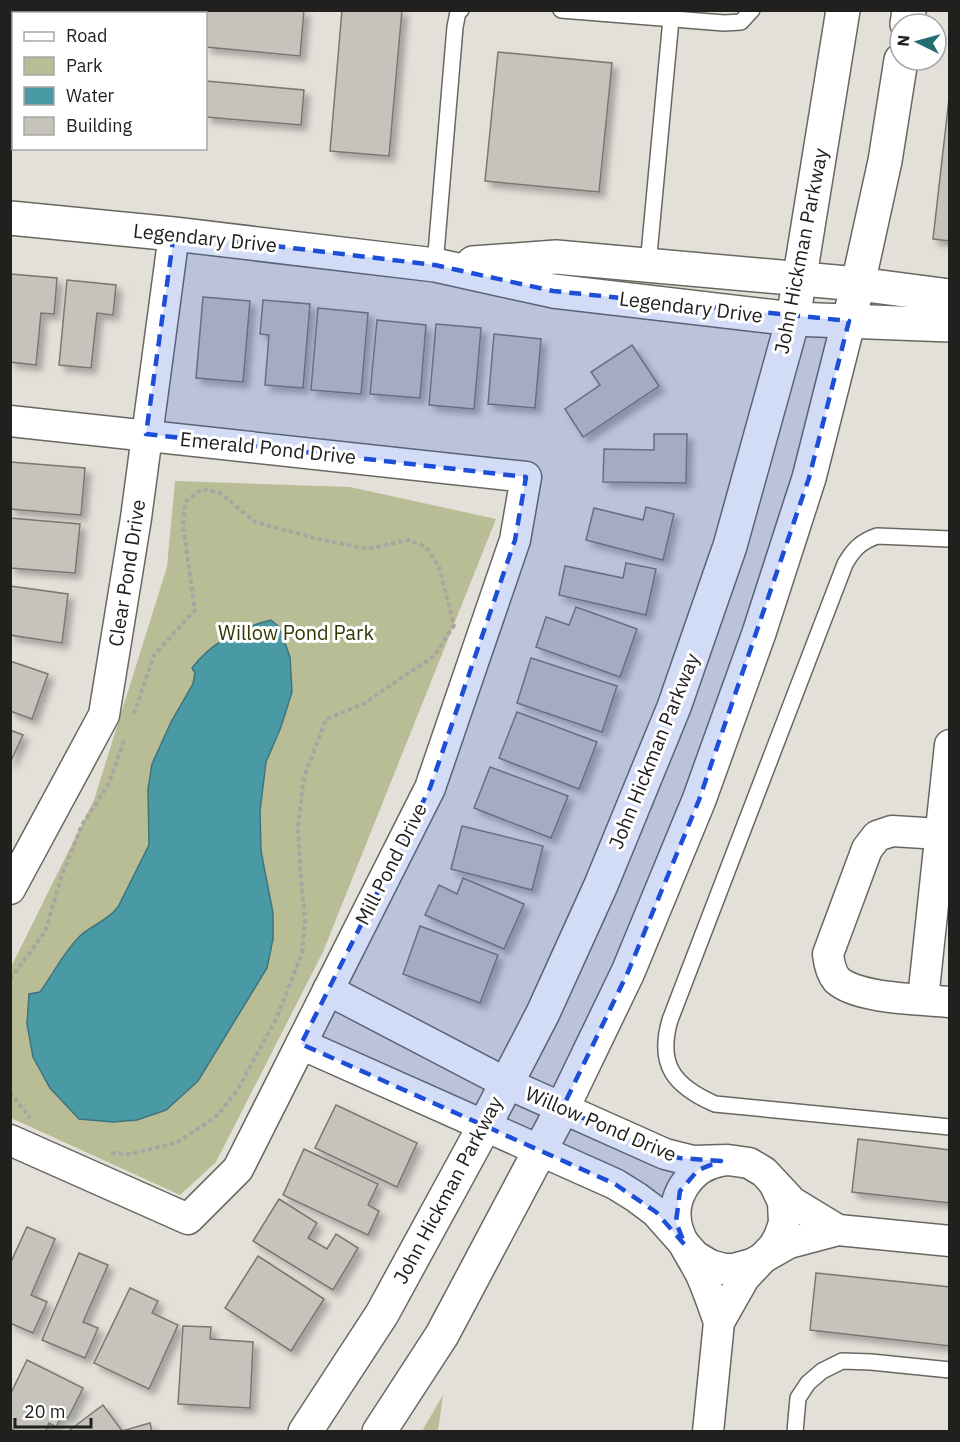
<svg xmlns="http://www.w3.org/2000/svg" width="960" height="1442" font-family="'IBM Plex Sans',sans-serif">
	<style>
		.green { fill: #b9bd96 }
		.water { fill: #4a9aa6; stroke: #3e757d; stroke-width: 1.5 }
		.building { fill: #c5c3bb; stroke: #797770; stroke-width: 1.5; filter: url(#shadow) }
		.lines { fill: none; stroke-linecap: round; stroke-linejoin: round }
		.lane-casing { stroke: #686760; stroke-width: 18 }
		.street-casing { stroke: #686760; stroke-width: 33 }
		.secondary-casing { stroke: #686760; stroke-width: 36 }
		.path { stroke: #a8a6a0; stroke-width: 4; stroke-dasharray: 4.5 3; stroke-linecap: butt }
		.lane { stroke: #fff; stroke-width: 15 }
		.street { stroke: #fff; stroke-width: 30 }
		.secondary { stroke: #fff; stroke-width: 33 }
		.marked { fill: #1d4ed8; fill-opacity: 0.2; stroke: #1d4ed8; stroke-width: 4.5; stroke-dasharray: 12 8; stroke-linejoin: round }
		.labels { text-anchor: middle; stroke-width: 6; stroke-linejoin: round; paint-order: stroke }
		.street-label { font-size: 20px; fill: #21201e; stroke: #fff }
		.park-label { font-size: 20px; fill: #343606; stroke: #fff }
	</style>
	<defs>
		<filter id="shadow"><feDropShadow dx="5.5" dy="5.5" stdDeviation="3" flood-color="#0004"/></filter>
	</defs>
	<rect width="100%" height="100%" fill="#e2e0d8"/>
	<g class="green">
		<polygon points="175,481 350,487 496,519 323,952 216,1162 180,1195 11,1118 10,969 94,800 167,567"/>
		<polygon points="443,1395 438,1431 422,1431"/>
	</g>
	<path class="water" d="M271,620l8,7 11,30 2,35 -11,35 -15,35 -6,49 1,40 12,62v26l-6,29 -69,113 -32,29 -29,10 -24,2 -34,-3 -29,-31 -17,-31 -6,-33 2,-30 11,-2c14,-19 24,-41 41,-57 12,-10 27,-15 37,-28l31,-62 -1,-56 4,-25 19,-42 22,-38 2,-11 -3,-5c20,-26 47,-40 79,-48z"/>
	<g class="building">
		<polygon points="176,10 304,10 300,56 206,47 206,14 176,14"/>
		<polygon points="342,10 402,10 389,156 330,151"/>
		<polygon points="498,52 612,63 599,192 485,181"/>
		<polygon points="206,81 304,90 301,125 206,117"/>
		<polygon points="950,90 950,241 933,239"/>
		<polygon points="10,274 57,278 54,314 41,313 36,365 10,362"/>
		<polygon points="67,280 116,285 113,315 97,313 91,368 59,365"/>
		<polygon points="203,297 250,301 243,382 196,378"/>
		<polygon points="263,300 310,304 303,388 265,385 269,335 260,334"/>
		<polygon points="318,308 368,313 361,394 311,390"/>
		<polygon points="377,320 426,325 420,398 370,394"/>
		<polygon points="436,324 481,328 474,409 429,405"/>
		<polygon points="494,334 541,339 535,408 488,404"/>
		<polygon points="632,345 659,386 583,437 565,409 600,385 591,372"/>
		<polygon points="654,434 687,434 686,483 603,482 604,449 654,450"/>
		<polygon points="10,462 85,468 81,515 10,509"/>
		<polygon points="646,507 674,514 663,560 586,540 594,508 643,520"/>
		<polygon points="10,518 80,524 75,573 10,568"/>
		<polygon points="626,563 656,569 646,615 559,595 565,566 623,578"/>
		<polygon points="10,586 68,594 62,643 10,635"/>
		<polygon points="576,607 637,629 620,677 536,647 546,617 569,625"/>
		<polygon points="531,658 617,686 602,732 517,703"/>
		<polygon points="10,661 48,674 32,719 10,711"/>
		<polygon points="517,712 597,742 579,789 499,758"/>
		<polygon points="10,730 23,735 10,763"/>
		<polygon points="490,767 568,796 551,838 474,808"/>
		<polygon points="462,826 543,846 532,890 451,869"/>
		<polygon points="463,878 524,904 504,949 425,915 439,885 457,894"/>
		<polygon points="420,926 498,955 480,1003 403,974"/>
		<polygon points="336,1105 417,1143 397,1187 315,1148"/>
		<polygon points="858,1139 950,1150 950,1203 852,1192"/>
		<polygon points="304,1149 378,1184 368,1205 379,1211 368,1235 283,1195"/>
		<polygon points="279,1199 317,1223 308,1238 327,1249 336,1234 358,1248 333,1290 253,1241"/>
		<polygon points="27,1227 55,1239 31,1295 47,1302 33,1333 10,1323 10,1264"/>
		<polygon points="79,1253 108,1265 83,1322 98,1328 85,1358 42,1340"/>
		<polygon points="258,1256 324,1299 291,1351 225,1308"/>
		<polygon points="816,1273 950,1287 950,1346 810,1330"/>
		<polygon points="130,1288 158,1301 152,1313 178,1325 149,1389 94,1363"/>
		<polygon points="183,1326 211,1327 210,1339 253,1342 250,1408 178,1404"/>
		<polygon points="27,1360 83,1388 68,1418 62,1415 56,1427 49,1423 45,1432 17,1432 10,1428 10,1395"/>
		<polygon points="103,1405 122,1431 150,1423 152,1432 67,1432"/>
	</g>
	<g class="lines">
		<defs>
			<g id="lane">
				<polyline points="561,10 724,23 741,22 752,10"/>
				<polyline points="435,265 455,27 458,12 461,10"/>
				<polyline points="648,265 671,19"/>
				<path d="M950,539l-73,-3c-17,6 -24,14 -32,28l-175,456c-13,45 4,66 45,84l235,23"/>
				<polyline points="795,1432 798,1398 808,1383 822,1371 842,1361 871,1362 950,1370"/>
			</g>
			<g id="street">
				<polyline points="10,421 526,477 515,540 430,788 238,1169 188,1219 10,1140"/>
				<path d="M940,834l-48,-3 -15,5 -10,13 -39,105c1,9 3,19 9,26 21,19 83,19 113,22"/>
				<polyline points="10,889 104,715 136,518 174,234"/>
				<polyline points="328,990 506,1083 665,1154 693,1161 728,1160 749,1163 764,1172 792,1202 838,1230"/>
				<polyline points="923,999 950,745"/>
				<polyline points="301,1044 615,1184 636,1197 656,1212 695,1256 710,1265 724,1269 734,1269 752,1264 789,1243 838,1230 950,1241"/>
				<path d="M719,1322c-5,-14 -10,-29 -16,-43 -7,-17 -20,-32 -25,-49 -10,-31 12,-64 43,-69"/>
				<polyline points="708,1432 719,1322 744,1278 774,1246 779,1237 784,1223 783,1202 774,1183"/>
			</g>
			<g id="secondary">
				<polyline points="907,24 909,10"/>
				<polyline points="10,218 174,234 435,265 553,291 793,319 950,325"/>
				<polyline points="473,263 556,257 858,284 950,296"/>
				<polyline points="305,1432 382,1314 485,1125 543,1013 601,885 674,707 730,546 793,319 843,10"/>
				<polyline points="379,1432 442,1335 562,1109 628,972 699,800 759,633 809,478 858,284 885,161 901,60"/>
			</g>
		</defs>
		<use href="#lane" class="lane-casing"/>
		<use href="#street" class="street-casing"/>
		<use href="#secondary" class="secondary-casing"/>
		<g class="path">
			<polyline points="10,979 45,932 61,878 82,825 108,785 125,738"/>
			<polyline points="10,1092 30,1118"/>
			<polyline points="111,1153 131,1154 178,1142 218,1115 238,1089 277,1017 302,953 305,920 300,867 298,826 304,777 326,719 363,704 434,656 454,625 439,567 426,547 408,540 367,549 319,539 255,522 220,493 202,489 185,502 183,526 195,610 154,655 134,714"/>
		</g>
		<use href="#lane" class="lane"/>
		<use href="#street" class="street"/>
		<use href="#secondary" class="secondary"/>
	</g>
	<path class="marked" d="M174,234l261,31 118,26 296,30 -40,157 -110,322 -71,172 -66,137 117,49 42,3 -23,9 -18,21 -4,31 9,23 -29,-33 -41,-28 -314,-140 129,-256 85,-248 11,-63 -380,-43z"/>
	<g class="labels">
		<g class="street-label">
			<text transform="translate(205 238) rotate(6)" y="7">Legendary Drive</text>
			<text transform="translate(801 251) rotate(-79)" y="7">John Hickman Parkway</text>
			<text transform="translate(691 307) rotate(7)" y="7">Legendary Drive</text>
			<text transform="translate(268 448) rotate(6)" y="7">Emerald Pond Drive</text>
			<text transform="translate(127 573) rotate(-81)" y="7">Clear Pond Drive</text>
			<text transform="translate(654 751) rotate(-68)" y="7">John Hickman Parkway</text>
			<text transform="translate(391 864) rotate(-63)" y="7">Mill Pond Drive</text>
			<text transform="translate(601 1124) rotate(23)" y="7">Willow Pond Drive</text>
			<text transform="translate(448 1190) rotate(-62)" y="7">John Hickman Parkway</text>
		</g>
		<g class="park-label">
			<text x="296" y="640">Willow Pond Park</text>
		</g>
	</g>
	<rect width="960" height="1442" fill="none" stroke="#21201e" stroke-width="24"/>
	<rect x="12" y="12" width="195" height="138" fill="#ffffff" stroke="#a6a6a5" stroke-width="1.5"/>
	<rect x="24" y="32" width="30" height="9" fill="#ffffff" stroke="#a6a6a5" stroke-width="1.5"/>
	<text x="66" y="42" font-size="18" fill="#21201e">Road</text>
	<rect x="24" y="57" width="30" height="18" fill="#b9bd96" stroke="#a6a6a5" stroke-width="1.5"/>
	<text x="66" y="72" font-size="18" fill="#21201e">Park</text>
	<rect x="24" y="87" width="30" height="18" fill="#4a9aa6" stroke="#a6a6a5" stroke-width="1.5"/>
	<text x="66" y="102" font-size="18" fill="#21201e">Water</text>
	<rect x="24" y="117" width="30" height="18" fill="#c5c3bb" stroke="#a6a6a5" stroke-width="1.5"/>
	<text x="66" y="132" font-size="18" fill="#21201e">Building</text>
	<g transform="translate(918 42) rotate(275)"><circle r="28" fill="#ffffff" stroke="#a6a6a5" stroke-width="1.5"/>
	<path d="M0-4.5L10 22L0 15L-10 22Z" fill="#226d72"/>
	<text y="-9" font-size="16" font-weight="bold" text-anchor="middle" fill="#21201e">N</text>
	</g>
	<path d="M15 1418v9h76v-9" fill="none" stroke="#21201e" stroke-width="3"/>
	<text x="24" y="1418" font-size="18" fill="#21201e" stroke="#ffffff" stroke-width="4.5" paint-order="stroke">20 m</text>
</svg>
